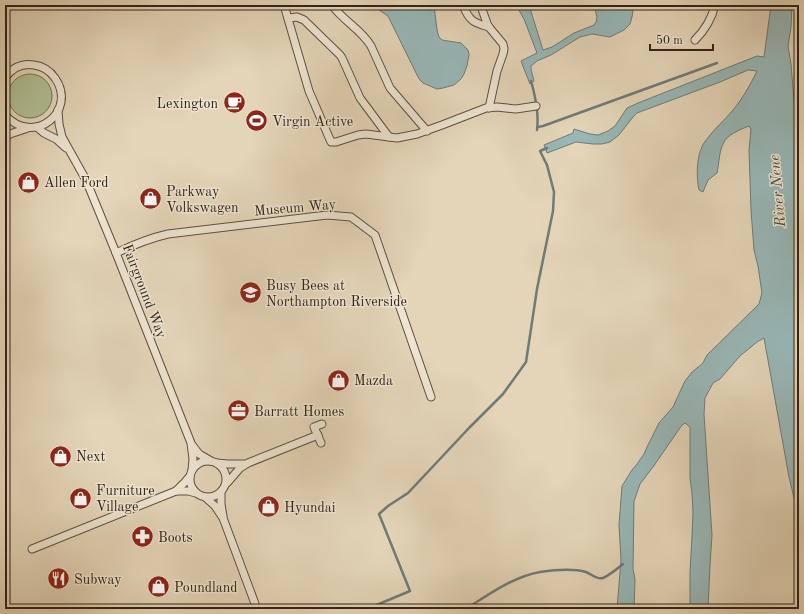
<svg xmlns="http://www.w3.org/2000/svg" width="804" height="614" font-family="'Old Standard TT',serif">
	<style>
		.green { fill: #b0be92; stroke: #707154 }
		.water { fill: #98b7b7; stroke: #6e7c77 }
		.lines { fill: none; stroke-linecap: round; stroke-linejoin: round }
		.stream { stroke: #6e7c77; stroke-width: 2.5 }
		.street-casing { stroke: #5d503e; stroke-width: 9 }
		.street { stroke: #ede4d1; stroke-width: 7 }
		.labels { text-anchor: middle; stroke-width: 3; stroke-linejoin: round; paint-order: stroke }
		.poi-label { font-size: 14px; fill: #302416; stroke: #ede4d1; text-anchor: start }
		.street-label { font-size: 14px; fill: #302416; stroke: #ede4d1 }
		.water-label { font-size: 15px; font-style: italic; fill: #4a493e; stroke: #ede4d1 }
	</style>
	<rect width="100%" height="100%" fill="#e4d5b8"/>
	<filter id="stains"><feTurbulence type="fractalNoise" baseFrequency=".005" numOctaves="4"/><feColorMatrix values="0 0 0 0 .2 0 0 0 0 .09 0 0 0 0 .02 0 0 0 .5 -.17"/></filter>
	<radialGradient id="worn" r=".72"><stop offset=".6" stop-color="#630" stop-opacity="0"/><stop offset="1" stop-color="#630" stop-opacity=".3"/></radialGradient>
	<circle class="green" cx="30" cy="96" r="22"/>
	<g class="water">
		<polygon points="372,5 434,5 437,30 439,37 442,40 461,43 468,50 469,55 467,66 464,74 461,79 454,85 443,88 437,89 423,83 420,80 417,75 388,16"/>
		<polygon points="516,5 529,5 543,50 552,47 574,33 594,25 596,22 597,17 594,5 630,5 633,11 632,17 630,24 624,30 610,37 592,34 580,37 551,55 537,61 531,66 531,69 534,81 530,84 521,61 537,53 524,19"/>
		<path d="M771,5h21l-1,22 -3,19 3,18 8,99v356l-10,-42 -25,-139 -7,4 -17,14 -20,23 -7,4 -8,15 -1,16 8,121 -2,30 -2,44h-18v-37l2,-35 1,-25 -1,-19 -2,-15v-51l-5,-4 -3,2 -29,42 -13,17 -6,17 -1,68 2,11 -1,29h-17l4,-49 -2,-35 3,-39 10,-16 5,-6 7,-10 4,-9 11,-22 14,-16 12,-26 7,-9 11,-9 4,-8 52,-51 3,-11 -4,-27 -4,-16 -3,-40 -2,-60 2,-21 -2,-3c-8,3 -23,9 -26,18 -4,8 -4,20 -6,29l-9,7 -5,12 -4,-2c-3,-14 -3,-38 7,-50 8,-11 19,-20 27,-30 10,-12 17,-25 24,-39l-9,-1 -28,12 -83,31 -4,4 -14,18 -9,7 -8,2h-9l-17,-2 -29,11 -3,-8 29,-12 1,-4 16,5 8,1 10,-4 7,-5 12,-18 11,-5 119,-47 7,1z"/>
	</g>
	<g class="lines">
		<g class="stream">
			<path d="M531,81c4,14 8,34 6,49"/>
			<polyline points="538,127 543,126 717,63"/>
			<polyline points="367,609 410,591 379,514 388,506 408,493 469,428 503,394 526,362 537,289 553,211 554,192 547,165 540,151 547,148"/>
			<path d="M465,609c24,-14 47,-32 75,-37 13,-2 33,-4 46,0 5,2 11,8 17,6 7,-3 14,-9 20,-14"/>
		</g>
		<defs>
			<g id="street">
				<polyline points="284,5 309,91 331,142 336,142 358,135 366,134 397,138 417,134 442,125 486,108 497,107 516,109 536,106"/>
				<path d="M332,5c11,16 29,24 39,41l19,42 37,43"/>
				<path d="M463,5c6,16 11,18 26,22"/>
				<polyline points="481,5 483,12 488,26 503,44 504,49 503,54 497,71 489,108"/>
				<polyline points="288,18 297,17 304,20 340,55 342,58 360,98 389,137"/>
				<path d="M695,40c9,-9 17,-22 20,-35"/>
				<path d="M5,78c7,-10 16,-15 29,-13 8,1 16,6 21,13 23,33 -21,69 -50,37"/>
				<polyline points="58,110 59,124 62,137 86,180 116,253 191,443 193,459 192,470"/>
				<polyline points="37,127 44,133 56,139 66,148"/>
				<polyline points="5,138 10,134 28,128"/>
				<path d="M116,253c17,-8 34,-15 52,-19l159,-19 24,2 24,18 56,162"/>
				<polyline points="321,443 314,427 322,424"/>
				<polyline points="192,445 199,454 211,461"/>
				<circle cx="208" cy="479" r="18"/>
				<polyline points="217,463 228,464 244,464"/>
				<polyline points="227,483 240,468 248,463 318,435"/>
				<polyline points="176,491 185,482 190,476"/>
				<polyline points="221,493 221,504 223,516"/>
				<polyline points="205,497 215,506 223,518 257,609"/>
				<polyline points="32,549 176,491 188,491 196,493"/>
			</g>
		</defs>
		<use href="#street" class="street-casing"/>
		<use href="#street" class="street"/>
	</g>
	<defs>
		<symbol id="cafe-disc" viewBox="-11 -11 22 22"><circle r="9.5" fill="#8f2418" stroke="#ede4d1"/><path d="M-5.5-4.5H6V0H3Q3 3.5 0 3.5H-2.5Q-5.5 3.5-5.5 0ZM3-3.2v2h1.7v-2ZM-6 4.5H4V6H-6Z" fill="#fff"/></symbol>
		<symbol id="stadium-disc" viewBox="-11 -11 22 22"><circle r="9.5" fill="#8f2418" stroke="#ede4d1"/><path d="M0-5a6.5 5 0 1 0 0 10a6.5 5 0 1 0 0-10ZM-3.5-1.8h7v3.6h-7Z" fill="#fff"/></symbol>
		<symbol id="shop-disc" viewBox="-11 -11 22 22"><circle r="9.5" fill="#8f2418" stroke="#ede4d1"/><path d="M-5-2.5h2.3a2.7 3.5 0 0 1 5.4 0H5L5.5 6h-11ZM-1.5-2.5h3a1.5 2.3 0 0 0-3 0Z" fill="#fff"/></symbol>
		<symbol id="school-disc" viewBox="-11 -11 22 22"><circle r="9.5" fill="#8f2418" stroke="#ede4d1"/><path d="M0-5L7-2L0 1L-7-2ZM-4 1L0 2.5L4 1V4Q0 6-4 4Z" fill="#fff"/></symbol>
		<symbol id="office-disc" viewBox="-11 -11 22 22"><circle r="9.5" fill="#8f2418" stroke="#ede4d1"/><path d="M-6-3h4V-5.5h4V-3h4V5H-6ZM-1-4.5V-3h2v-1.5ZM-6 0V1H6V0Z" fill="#fff"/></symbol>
		<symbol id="pharmacy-disc" viewBox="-11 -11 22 22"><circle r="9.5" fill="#8f2418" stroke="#ede4d1"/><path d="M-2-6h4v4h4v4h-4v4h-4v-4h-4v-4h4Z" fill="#fff"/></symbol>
		<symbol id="restaurant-disc" viewBox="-11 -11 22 22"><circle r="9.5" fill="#8f2418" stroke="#ede4d1"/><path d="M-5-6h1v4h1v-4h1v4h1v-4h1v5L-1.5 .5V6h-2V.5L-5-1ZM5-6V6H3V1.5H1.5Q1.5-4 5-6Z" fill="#fff"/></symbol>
	</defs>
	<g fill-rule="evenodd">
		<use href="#cafe-disc" x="222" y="90" width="25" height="25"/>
		<use href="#stadium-disc" x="244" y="108" width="25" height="25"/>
		<use href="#shop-disc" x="16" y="170" width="25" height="25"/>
		<use href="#shop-disc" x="138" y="186" width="25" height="25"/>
		<use href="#school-disc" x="238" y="280" width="25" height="25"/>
		<use href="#shop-disc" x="326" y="368" width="25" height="25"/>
		<use href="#office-disc" x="226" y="398" width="25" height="25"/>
		<use href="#shop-disc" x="48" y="444" width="25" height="25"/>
		<use href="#shop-disc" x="68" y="486" width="25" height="25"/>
		<use href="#shop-disc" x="256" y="494" width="25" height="25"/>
		<use href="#pharmacy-disc" x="130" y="524" width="25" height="25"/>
		<use href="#restaurant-disc" x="46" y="566" width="25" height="25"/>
		<use href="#shop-disc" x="146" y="574" width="25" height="25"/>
	</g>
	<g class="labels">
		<g class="poi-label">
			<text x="218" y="108" text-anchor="end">Lexington</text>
			<text x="272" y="126">Virgin Active</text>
			<text x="44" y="187">Allen Ford</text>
			<text x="166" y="196">Parkway<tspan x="166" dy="16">Volkswagen</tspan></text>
			<text x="266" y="290">Busy Bees at<tspan x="266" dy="16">Northampton Riverside</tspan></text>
			<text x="354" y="385">Mazda</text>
			<text x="254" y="416">Barratt Homes</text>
			<text x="76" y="461">Next</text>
			<text x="96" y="495">Furniture<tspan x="96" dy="16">Village</tspan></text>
			<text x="284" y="512">Hyundai</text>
			<text x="158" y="542">Boots</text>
			<text x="74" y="584">Subway</text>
			<text x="174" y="592">Poundland</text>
		</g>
		<g class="street-label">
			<text transform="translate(295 207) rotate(-5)" y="5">Museum Way</text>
			<text transform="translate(145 291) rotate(69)" y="5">Fairground Way</text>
		</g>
		<g class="water-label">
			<text transform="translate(777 191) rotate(-95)" y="5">River Nene</text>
		</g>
	</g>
	<rect width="804" height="614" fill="none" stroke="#e4d5b8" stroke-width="20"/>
	<rect x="6" y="6" width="792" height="602" fill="none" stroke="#302416" stroke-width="2"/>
	<rect x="10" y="10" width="784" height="594" fill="none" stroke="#302416"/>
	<path d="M650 44v6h63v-6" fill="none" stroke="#302416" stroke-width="2"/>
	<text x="656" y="44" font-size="12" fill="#302416" stroke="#ede4d1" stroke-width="3" paint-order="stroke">50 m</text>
	<rect width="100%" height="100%" filter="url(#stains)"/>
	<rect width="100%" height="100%" fill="url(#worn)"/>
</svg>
